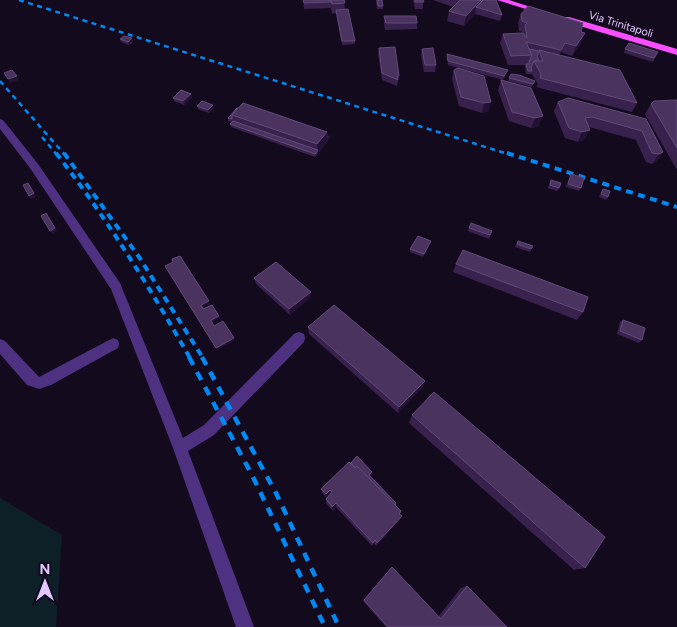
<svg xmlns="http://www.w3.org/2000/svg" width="677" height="627" font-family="Figtree,sans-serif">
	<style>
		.green { fill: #0d2028 }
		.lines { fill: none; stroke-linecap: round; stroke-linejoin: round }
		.minor { fill: #4f3181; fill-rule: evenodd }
		.major { fill: #f84eff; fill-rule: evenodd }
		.rail-far2 { stroke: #0089f2; stroke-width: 2.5; stroke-dasharray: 5 4.5; stroke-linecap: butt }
		.rail-far1 { stroke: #0089f2; stroke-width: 4; stroke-dasharray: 7 5.5; stroke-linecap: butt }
		.rail { stroke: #0089f2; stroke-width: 4.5; stroke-dasharray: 9 8; stroke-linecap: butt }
		.wall { fill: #39214d }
		.shaded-wall { fill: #221132 }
		.building { fill: #4b3360; stroke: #624a79 }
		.labels { text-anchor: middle; stroke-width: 4.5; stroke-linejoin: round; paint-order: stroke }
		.far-street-label { font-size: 11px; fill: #e0c7ff; stroke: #140a1e }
	</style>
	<rect width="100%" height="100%" fill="#140a1e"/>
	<polygon class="green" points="0,498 62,535 56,627 0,627"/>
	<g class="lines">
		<g class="minor">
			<polygon points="0,119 3,120 38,164 120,283 183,438 204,425 294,334 299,332 304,334 305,338 304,342 214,435 188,451 254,627 236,627 173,448 111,289 30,168 0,129"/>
			<polygon points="113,338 118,340 119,344 118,348 51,385 39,389 27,385 0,354 0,339 5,341 39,377"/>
		</g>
		<g class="major">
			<polygon points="497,0 509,0 546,12 542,14"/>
			<polygon points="563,17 569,17 677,49 677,55 563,21"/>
		</g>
		<g class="rail-far2">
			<polyline points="19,0 511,155"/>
			<polyline points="0,81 65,155"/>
			<polyline points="42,137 57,155"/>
		</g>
		<g class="rail-far1">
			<path d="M56,153c50,64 94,135 134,205"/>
			<polyline points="64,153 139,257 203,358"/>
			<polyline points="507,153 677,207"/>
		</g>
		<g class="rail">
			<polyline points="189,357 253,477 325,627"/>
			<polyline points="202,357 277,495 339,627"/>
		</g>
	</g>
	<g class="wall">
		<polygon points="303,0 344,0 345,9 355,41 355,44 342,45 336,13 332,14 331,8 304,9"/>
		<polygon points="376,0 382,0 383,9 377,9"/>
		<polygon points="413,0 423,0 423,9 415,9"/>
		<polygon points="433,0 495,0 502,15 500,21 475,14 464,26 447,21 449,11 453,7"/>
		<polygon points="521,14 581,32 581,43 572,56 561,52 559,55 637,103 632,112 536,87 538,84 531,73 531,74 526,74 525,67 525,65 508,65 500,43 503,34 523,33 523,32 519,31 518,23"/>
		<polygon points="384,16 417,23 417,29 385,30 384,23"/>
		<polygon points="132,38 133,42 129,45 121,42 120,39"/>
		<polygon points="629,43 658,52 653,62 624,53"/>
		<polygon points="379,48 399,76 397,86 382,80 378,54"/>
		<polygon points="422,49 436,65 435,72 424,72 421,55"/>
		<polygon points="447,54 508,70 503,80 448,65 447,57"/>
		<polygon points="454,70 484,76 489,111 482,113 459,106 452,79"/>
		<polygon points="509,78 535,81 532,87 508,81"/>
		<polygon points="501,80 531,88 539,126 531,128 509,121 498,90"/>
		<polygon points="192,97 184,105 174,101 173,98"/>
		<polygon points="677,100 677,170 645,114 651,104"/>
		<polygon points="558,102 646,119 663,152 656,162 652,164 646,162 636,140 589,127 585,139 578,142 565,138 554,111"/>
		<polygon points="197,106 214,108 209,113 198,109"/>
		<polygon points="237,108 327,132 327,134 330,138 315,157 231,127 230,124 232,122 228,121 228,118"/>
		<polygon points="571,174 581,188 579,191 566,187"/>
		<polygon points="551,180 559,188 557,191 548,188"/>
		<polygon points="603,189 608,197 606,200 599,197"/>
		<polygon points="469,228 492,231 489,239 468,231"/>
		<polygon points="431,241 423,257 410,252 410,249"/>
		<polygon points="516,244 533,246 530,252 515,247"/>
		<polygon points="456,264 583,312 577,320 453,272"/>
		<polygon points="254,278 311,292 311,297 290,315 256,284"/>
		<polygon points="623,320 642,340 639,343 617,334 620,322"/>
		<polygon points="308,327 425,381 422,388 398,413 309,334"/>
		<polygon points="412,415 585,568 574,570 409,423"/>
		<polygon points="351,463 372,474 370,476 401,511 400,514 400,519 376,546 374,543 372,546 336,507 333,511 326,503 326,499 327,498 322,493 321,489"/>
		<polygon points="392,567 438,617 461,588 467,586 507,627 386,627 363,601"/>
	</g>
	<g class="shaded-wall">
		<polygon points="481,0 485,0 476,7 475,14 464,26 466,16"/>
		<polygon points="585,33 581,43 572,56 576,46"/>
		<polygon points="132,38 133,42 129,45 128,42"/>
		<polygon points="17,76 19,80 10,83 8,79"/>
		<polygon points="191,94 192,97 184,105 183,101"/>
		<polygon points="491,102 489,111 482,113 484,103"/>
		<polygon points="213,105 214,108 209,113 208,110"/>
		<polygon points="543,116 539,126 531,128 535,118"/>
		<polygon points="590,130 585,139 578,142 582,132"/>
		<polygon points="327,132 327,138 330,135 330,138 318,154 317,144"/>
		<polygon points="663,152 656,162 652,164 659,154"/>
		<polygon points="28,183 36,197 31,199 29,196"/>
		<polygon points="46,213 57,231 52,234 50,231"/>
		<polygon points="311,292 311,297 290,315 289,309"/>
		<polygon points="209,301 210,304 202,308 201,305"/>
		<polygon points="219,316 220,318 212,323 211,320"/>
		<polygon points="234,338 235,340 217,350 216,348"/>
		<polygon points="425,381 422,388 398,413 399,407"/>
		<polygon points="330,490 331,494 327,498 326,494"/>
		<polygon points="336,503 336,507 333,511 332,507"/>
		<polygon points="402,516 400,519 376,546 377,543"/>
	</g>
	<g class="building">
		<polygon points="303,0 331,0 331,2 304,3"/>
		<polygon points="331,0 344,0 345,3 332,4"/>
		<polygon points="377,0 382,0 383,6 378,6"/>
		<polygon points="415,0 423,0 424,2 415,2"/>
		<polygon points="460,0 481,0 466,16 449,11"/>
		<polygon points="483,0 496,0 502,15 476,7"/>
		<polygon points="528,6 583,23 581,32 585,33 576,46 565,43 561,50 526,42 532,55 511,56 503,34 523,33 527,38 525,25 527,23 522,21 521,14"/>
		<polygon points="348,9 355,41 342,41 336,10"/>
		<polygon points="384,16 416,16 417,23 386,23"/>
		<polygon points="124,36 132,38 128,42 120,39"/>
		<polygon points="629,43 658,52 654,58 625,49"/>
		<polygon points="395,47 399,76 397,76 398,80 382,73 379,48"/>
		<polygon points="433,48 436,65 425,65 422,49"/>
		<polygon points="529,49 539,51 537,56 539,61 534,61 531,67 532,71 528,71 526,64 530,64 529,62 532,55"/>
		<polygon points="539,50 620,70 637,103 540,78 541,74 534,61 543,61"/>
		<polygon points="447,54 508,70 504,76 448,61"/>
		<polygon points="458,68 484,76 491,102 484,103 461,97 454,70"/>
		<polygon points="12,70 17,76 8,79 4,73"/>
		<polygon points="511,74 519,75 535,81 533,84 509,78"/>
		<polygon points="501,80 531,88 543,116 535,118 512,112"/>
		<polygon points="181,90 191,94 183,101 173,98"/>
		<polygon points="568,98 646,119 663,152 659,154 652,153 642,131 592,117 585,118 590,130 582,132 569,128 558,102"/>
		<polygon points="677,100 677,148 651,104 654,101"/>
		<polygon points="202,101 213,105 208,110 197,106"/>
		<polygon points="243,103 327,132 317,144 232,115"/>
		<polygon points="237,108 238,108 232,115 232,119 228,118"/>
		<polygon points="233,121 318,150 315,154 230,124"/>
		<polygon points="571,174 584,178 581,188 568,184"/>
		<polygon points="551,180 561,183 559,188 550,185"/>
		<polygon points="28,183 34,193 29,196 23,185"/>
		<polygon points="603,189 610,191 608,197 601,194"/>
		<polygon points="46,213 55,228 50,231 41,216"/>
		<polygon points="471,223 492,231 490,235 469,228"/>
		<polygon points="418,236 431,241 424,254 410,249"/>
		<polygon points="518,241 533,246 531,249 517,244"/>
		<polygon points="463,250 588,297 583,312 456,264"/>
		<polygon points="180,256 209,301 201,305 203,309 212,305 219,316 211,320 214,326 223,321 234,338 216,348 165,266 173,262 172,259"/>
		<polygon points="276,262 311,292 289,309 254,278"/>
		<polygon points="334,305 425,381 399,407 308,327"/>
		<polygon points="623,320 645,328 642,340 620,331"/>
		<polygon points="434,392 605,537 585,568 412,415"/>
		<polygon points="357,456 372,472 369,475 396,503 395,505 357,466 355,468 351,463"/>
		<polygon points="349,462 355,468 357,466 401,511 399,514 402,516 377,543 375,540 373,543 336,503 332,507 326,499 332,492 330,490 326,494 321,489"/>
		<polygon points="392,567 441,619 467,586 507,627 388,627 364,600"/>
	</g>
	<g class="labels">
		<g class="far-street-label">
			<text transform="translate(621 24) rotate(17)" y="4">Via Trinitapoli</text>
		</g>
	</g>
	<g transform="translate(45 582)" stroke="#140a1e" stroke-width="4" paint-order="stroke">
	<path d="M0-4L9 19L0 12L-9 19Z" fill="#e0c7ff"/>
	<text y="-8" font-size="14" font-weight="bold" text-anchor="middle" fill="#e0c7ff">N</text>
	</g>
</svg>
